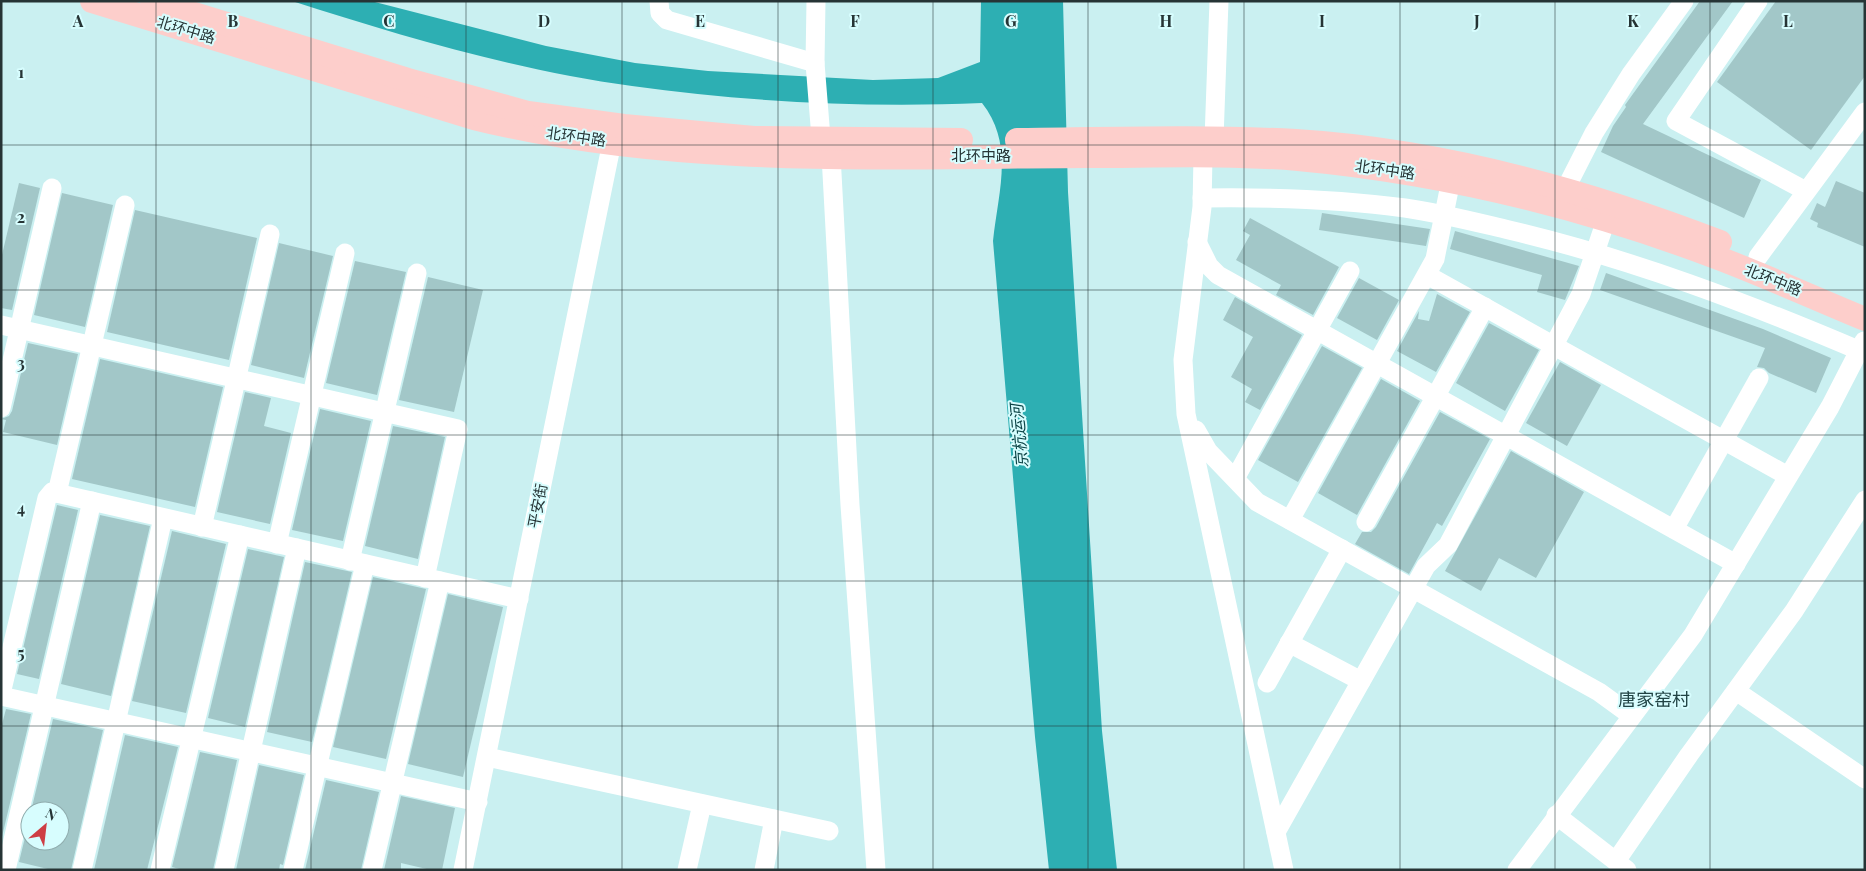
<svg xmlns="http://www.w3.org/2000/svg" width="1866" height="871" font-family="'Playfair Display','Noto Sans SC',serif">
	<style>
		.water { fill: #2dafb3 }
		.building { fill: #a2c7c8 }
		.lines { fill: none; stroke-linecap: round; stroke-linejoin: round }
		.minor { stroke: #fff; stroke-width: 19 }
		.major { stroke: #fdcecb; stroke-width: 24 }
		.grid { fill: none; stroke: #263435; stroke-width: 1; stroke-opacity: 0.55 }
		.labels { text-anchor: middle; stroke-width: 4; stroke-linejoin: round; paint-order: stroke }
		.street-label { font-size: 15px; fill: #263435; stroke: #d7fdfe }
		.water-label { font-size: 16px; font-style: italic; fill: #0c4446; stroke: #d7fdfe }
		.quarter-label { font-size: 18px; fill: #214344; stroke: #d7fdfe }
		.grid-label { font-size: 16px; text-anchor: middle; font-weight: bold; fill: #263435; stroke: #d7fdfe; stroke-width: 4; stroke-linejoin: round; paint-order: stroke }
	</style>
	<rect width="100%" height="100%" fill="#caf0f1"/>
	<path class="water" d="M292,1h79l175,45 89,17 73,8 165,9 65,-2 42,-16 1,-61h82l5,191 34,539 15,139h-68l-14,-133 -42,-496c5,-49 22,-96 -11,-138 -116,5 -235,-1 -350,-17 -113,-15 -231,-50 -340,-85z"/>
	<g class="building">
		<polygon points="1700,1 1733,1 1643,124 1761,180 1744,218 1601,152 1613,126 1626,107 1625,105"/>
		<polygon points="1776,1 1865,1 1865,76 1811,150 1717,82"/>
		<polygon points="1836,181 1865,193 1865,247 1817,227 1818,223 1810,219 1817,203 1825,207"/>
		<polygon points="19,183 40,188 12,310 1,308 1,259"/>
		<polygon points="62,193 113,205 85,327 34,315"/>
		<polygon points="135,210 257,238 229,360 107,332"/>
		<polygon points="1322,213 1430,229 1426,246 1319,230"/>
		<polygon points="1250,218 1339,267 1313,315 1276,295 1281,285 1236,260 1250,235 1243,231"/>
		<polygon points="1455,231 1579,266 1565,300 1537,292 1542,275 1450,249"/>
		<polygon points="279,243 333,256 304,378 251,365"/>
		<polygon points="355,261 406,272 377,395 326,383"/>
		<polygon points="1606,273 1763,329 1831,358 1816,393 1769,373 1764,368 1757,367 1765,348 1600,290"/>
		<polygon points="428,277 483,290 454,412 399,400"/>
		<polygon points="1359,278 1399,300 1377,340 1337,318"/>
		<polygon points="1437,294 1470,312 1436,372 1397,351 1419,311 1418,319 1429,321"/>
		<polygon points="1235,297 1302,335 1260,410 1245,402 1252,389 1231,377 1253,337 1223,320"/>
		<polygon points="1489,323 1539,350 1505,411 1456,383"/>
		<polygon points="28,343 78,354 57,445 3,432 6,420 1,419 9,416 12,411"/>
		<polygon points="1322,346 1362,368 1298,482 1258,460"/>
		<polygon points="100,359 223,387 195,507 72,479"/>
		<polygon points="1560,362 1601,385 1567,446 1526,423"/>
		<polygon points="1381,379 1420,401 1357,515 1318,493"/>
		<polygon points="245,392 271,398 264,426 291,433 270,524 217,512"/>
		<polygon points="320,409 371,421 343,541 292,530"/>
		<polygon points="1440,412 1490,439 1442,526 1437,523 1409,574 1355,544 1362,532 1371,532 1376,527"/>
		<polygon points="393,426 445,437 418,559 365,546"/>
		<polygon points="1511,451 1584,492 1536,578 1499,558 1481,591 1445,571"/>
		<polygon points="57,505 78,510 39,679 17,674"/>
		<polygon points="100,515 150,526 111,696 61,684"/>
		<polygon points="172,531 226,544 186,713 132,701"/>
		<polygon points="248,549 284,557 245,727 208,718"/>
		<polygon points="305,562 352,572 312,742 267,732"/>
		<polygon points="373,577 426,589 386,759 333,747"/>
		<polygon points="448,594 503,607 463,777 408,764"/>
		<polygon points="6,709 31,714 1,841 1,728"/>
		<polygon points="53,719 103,730 71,870 52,870 19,862 30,817 30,841 60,841 60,811 32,807"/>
		<polygon points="125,735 178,747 147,870 94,870"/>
		<polygon points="200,752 237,760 213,870 183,870 172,867"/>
		<polygon points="259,765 304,775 283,865 280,864 279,870 236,870"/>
		<polygon points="326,780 379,792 361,870 305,870"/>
		<polygon points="401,796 455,808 442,870 431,870 401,863 401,870 384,870"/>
	</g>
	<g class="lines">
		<g class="minor">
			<polyline points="659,1 660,13 667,20 815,63"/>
			<polyline points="816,1 815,63 821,138"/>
			<polyline points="1758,1 1676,121 1806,191"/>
			<polyline points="1214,139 1219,1"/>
			<polyline points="831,155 850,505 876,870"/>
			<polyline points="1203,156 1202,207 1183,360 1186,414 1284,870"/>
			<polyline points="1565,190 1594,133 1631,74 1684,1"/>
			<path d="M1202,198c68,-1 136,1 203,10 35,5 70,14 104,22 123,29 239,73 356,123"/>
			<polyline points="1197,242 1209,266 1218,275 1736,564"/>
			<polyline points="1758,257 1865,112"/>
			<polyline points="1427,275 1788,476"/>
			<polyline points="1,325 458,429 425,578"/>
			<polyline points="1,408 52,188"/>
			<polyline points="1196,430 1208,451 1257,502 1599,692 1632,716"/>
			<polyline points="1236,477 1350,271"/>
			<polyline points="57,493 125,205"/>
			<polyline points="1290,520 1435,259 1451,180"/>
			<polyline points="1366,522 1485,307"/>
			<polyline points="202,527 270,234"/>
			<polyline points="1674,529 1759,378"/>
			<polyline points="277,544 345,253"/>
			<polyline points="350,561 417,273"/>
			<polyline points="1289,643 1361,681"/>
			<polyline points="1267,683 1342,549"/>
			<polyline points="1736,691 1865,779"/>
			<polyline points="1,694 47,498 52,492 519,599"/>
			<polyline points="1,696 478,802"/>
			<polyline points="487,757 829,831"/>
			<polyline points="1556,815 1627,870"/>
			<polyline points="1276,832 1426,566 1448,545 1581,294 1606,220"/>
			<polyline points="1616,861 1689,755 1794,611 1865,500"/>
			<polyline points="6,870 92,501"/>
			<polyline points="82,870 163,518"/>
			<polyline points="160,870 240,535"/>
			<polyline points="224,870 297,548"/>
			<polyline points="293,870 365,564"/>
			<polyline points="372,870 440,581"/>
			<polyline points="463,870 612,142"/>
			<polyline points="687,870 702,804"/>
			<polyline points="764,870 774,819"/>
			<polyline points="1517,870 1693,635 1830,407 1864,341"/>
		</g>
		<g class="major">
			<path d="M92,1l382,117c197,49 408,39 610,38 71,0 143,-3 214,3 142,13 282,47 415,97 51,19 101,42 152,63"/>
			<polyline points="152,1 408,80 528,113 624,126 754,138 961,140"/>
			<path d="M1017,140c93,-1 186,-4 279,1 145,9 289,49 424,101"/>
		</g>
	</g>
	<path class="grid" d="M156,1v869M311,1v869M466,1v869M622,1v869M778,1v869M933,1v869M1088,1v869M1244,1v869M1400,1v869M1555,1v869M1710,1v869M1,145h1864M1,290h1864M1,435h1864M1,581h1864M1,726h1864"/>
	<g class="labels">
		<g class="street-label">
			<text transform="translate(186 30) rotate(17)" y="5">北环中路</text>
			<text transform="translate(576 137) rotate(8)" y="5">北环中路</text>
			<text x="981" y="161">北环中路</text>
			<text transform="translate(1385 170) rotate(8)" y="5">北环中路</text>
			<text transform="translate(1773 280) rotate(22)" y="5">北环中路</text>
			<text transform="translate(538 506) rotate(-79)" y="5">平安街</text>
		</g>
		<g class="water-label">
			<text transform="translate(1019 436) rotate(-95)" y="6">京杭运河</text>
		</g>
		<g class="quarter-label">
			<text x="1654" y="706">唐家窑村</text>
		</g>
	</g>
	<g class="grid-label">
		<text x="78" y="27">A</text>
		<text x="233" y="27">B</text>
		<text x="389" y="27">C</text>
		<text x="544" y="27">D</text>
		<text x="700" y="27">E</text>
		<text x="855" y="27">F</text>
		<text x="1011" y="27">G</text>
		<text x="1166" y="27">H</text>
		<text x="1322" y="27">I</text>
		<text x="1477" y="27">J</text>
		<text x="1633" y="27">K</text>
		<text x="1788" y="27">L</text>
		<text x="21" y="78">1</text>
		<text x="21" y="223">2</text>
		<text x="21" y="369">3</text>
		<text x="21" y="514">4</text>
		<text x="21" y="659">5</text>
	</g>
	<rect width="1866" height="871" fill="none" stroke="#263435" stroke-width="5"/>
	<g transform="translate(45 826) rotate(28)"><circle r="24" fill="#d7fdfe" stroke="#90adae"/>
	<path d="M0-4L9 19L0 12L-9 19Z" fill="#ce3e44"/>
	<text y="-8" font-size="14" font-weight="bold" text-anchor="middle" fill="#263435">N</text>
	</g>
</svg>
